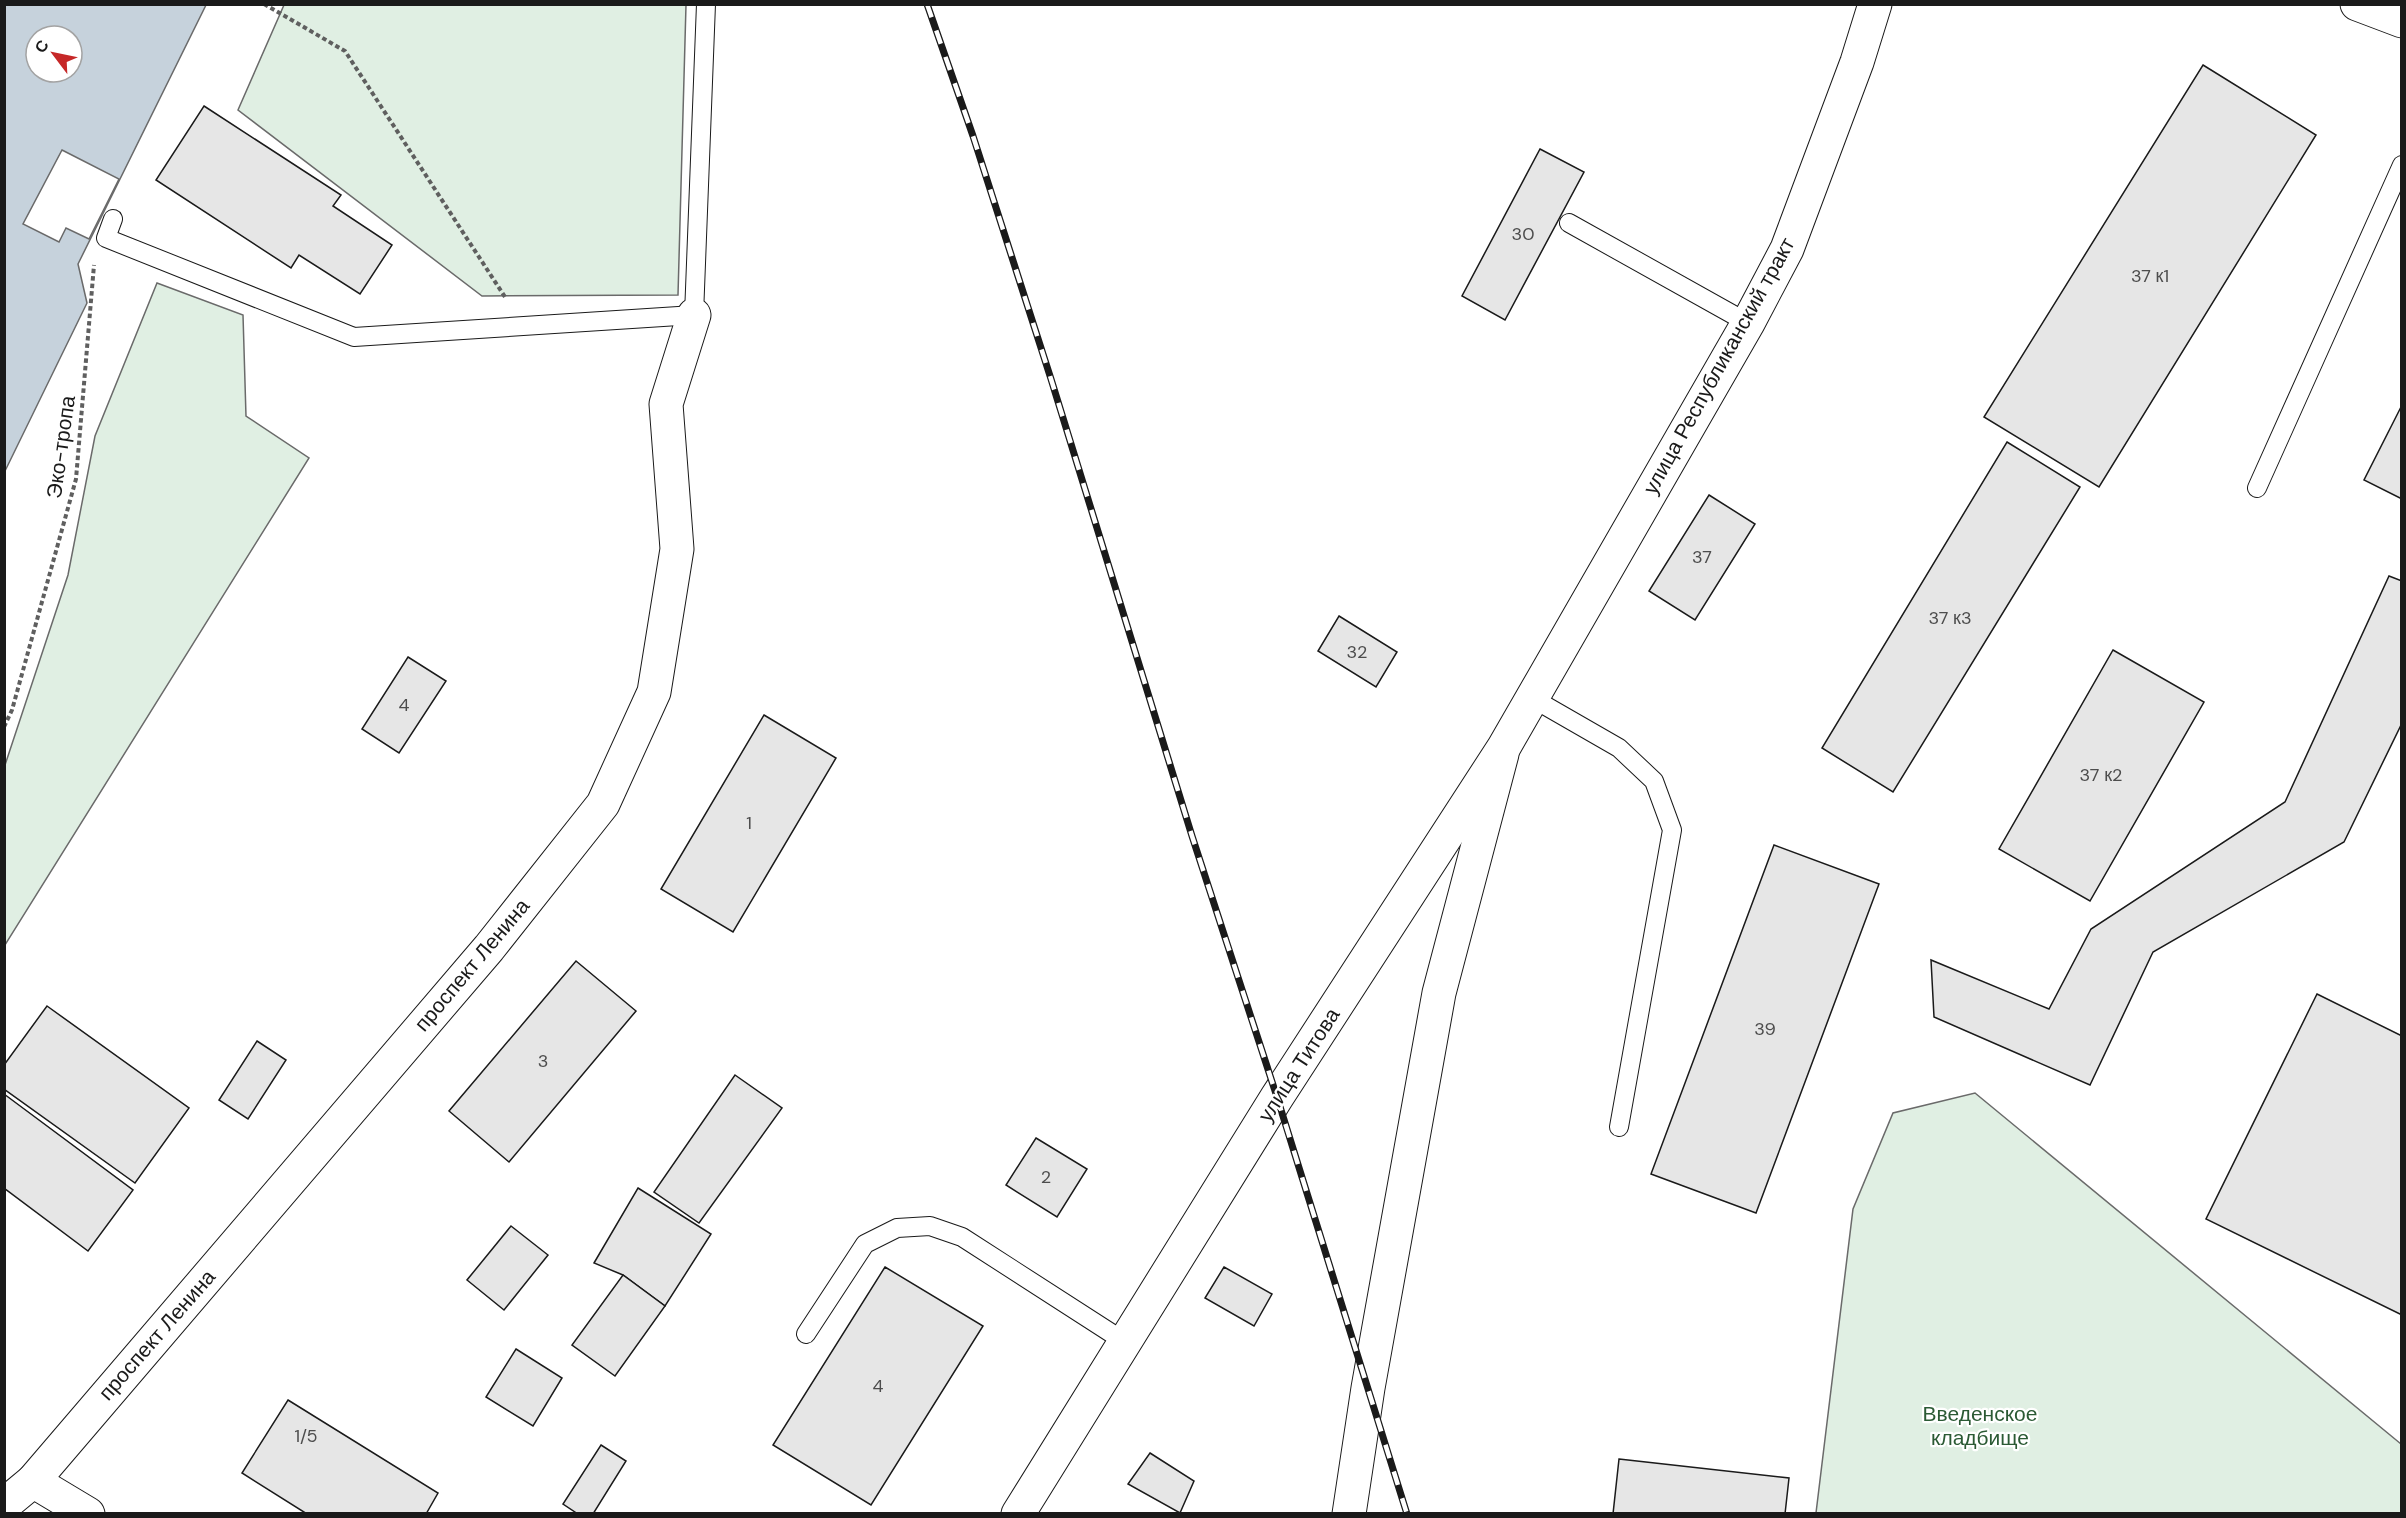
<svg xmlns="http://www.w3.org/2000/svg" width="2406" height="1518" font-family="'DM Sans',sans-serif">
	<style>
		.green { fill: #e0efe3; stroke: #6a6a6a; stroke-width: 1.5 }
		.water { fill: #c6d2dc; stroke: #6a6a6a; stroke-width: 1.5; fill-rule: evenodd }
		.pier { fill: #fff; stroke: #6a6a6a; stroke-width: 1.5 }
		.building { fill: #e6e6e6; stroke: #1a1a1a; stroke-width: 1.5 }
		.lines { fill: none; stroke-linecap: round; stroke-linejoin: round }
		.lane-casing { stroke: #1a1a1a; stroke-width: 20 }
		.street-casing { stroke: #1a1a1a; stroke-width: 35 }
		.secondary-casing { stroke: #1a1a1a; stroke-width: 35 }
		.primary-casing { stroke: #1a1a1a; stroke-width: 35 }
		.path { stroke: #5f5f5f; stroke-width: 4; stroke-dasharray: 4.5 3; stroke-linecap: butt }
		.lane { stroke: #fff; stroke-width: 18 }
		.street { stroke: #fff; stroke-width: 33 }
		.secondary { stroke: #fff; stroke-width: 33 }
		.primary { stroke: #fff; stroke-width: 33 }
		.rail-casing { stroke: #1a1a1a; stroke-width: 7 }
		.rail { stroke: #fff; stroke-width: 4.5; stroke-dasharray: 14; stroke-linecap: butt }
		.labels { text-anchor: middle; stroke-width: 4.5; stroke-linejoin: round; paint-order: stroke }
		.number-label { font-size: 18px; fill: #4d4d4d }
		.street-label { font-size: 21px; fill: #1a1a1a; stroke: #fff }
		.park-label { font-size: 21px; fill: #2b5a34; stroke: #fff }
	</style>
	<rect width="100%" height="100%" fill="#fff"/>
	<g class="green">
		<polygon points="284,5 686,5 678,295 482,296 238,110"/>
		<polygon points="157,283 243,315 246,416 309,458 5,945 5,765 68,575 95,436"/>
		<polygon points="1975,1093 2401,1444 2401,1513 1816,1513 1853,1209 1893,1113"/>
	</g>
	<path class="water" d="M5,5h201l-128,259 9,39 -82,168zM36,36h36v36h-36z"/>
	<polygon class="pier" points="62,150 119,179 89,239 66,228 59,242 23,224"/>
	<g class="building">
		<polygon points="2203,65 2316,135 2099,487 1984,417"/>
		<polygon points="204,106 341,195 333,206 392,245 360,294 299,255 291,268 156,180"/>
		<polygon points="1540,149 1584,172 1505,320 1462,296"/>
		<polygon points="2402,405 2402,499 2364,480"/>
		<polygon points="2007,442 2080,487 1893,792 1822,748"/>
		<polygon points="1709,495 1755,524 1695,620 1649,591"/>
		<polygon points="2389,576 2402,581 2402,723 2344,842 2153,952 2090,1085 1934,1017 1931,960 2049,1009 2091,929 2285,802"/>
		<polygon points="1339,616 1397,652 1376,687 1318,651"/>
		<polygon points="2113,650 2204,702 2090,901 1999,849"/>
		<polygon points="408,657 446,681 399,753 362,729"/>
		<polygon points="764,715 836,758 733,932 661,889"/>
		<polygon points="1774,845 1879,884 1756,1213 1651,1174"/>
		<polygon points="576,961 636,1011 509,1162 449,1111"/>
		<polygon points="2317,994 2402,1036 2402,1315 2206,1219"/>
		<polygon points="47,1006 189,1108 135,1183 4,1089 4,1065"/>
		<polygon points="257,1041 286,1060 248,1119 219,1100"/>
		<polygon points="735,1075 782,1108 699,1223 654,1192"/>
		<polygon points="4,1094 133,1190 88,1251 4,1188"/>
		<polygon points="1036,1138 1087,1169 1057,1217 1006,1185"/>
		<polygon points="638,1188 711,1234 665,1306 623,1275 594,1263"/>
		<polygon points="511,1226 548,1255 504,1310 467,1280"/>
		<polygon points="885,1267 983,1326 871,1505 773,1445"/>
		<polygon points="1224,1267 1272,1294 1254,1326 1205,1298"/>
		<polygon points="623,1275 665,1306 615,1376 572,1345"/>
		<polygon points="516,1349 562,1378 533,1426 486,1397"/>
		<polygon points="288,1400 438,1493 426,1514 307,1514 242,1473"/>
		<polygon points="601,1445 626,1461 593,1514 578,1514 563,1504"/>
		<polygon points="1150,1453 1194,1481 1180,1513 1128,1484"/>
		<polygon points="1619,1459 1789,1478 1785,1514 1613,1514"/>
	</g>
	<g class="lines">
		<defs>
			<g id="lane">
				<polyline points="113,219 106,238 354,337 694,315 706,4"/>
				<polyline points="1569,223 1748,323"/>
				<polyline points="2257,488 2402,165"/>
				<polyline points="1532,698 1619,748 1654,781 1672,830 1619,1127"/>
				<polyline points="806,1334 865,1244 897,1228 930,1226 962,1237 1125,1342"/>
			</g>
			<g id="street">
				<polyline points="2357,4 2402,21"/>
				<polyline points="33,1481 489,948 603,804 654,692 677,549 666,404 694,315"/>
			</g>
			<polyline id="secondary" points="1349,1514 1368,1388 1439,993 1502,754"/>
			<g id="primary">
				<polyline points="4,1505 33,1481 88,1514"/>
				<polyline points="1018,1514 1277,1097 1504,747 1748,323 1787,249 1857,62 1875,4"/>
			</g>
		</defs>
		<use href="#lane" class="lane-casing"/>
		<use href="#street" class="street-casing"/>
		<use href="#secondary" class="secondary-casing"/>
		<use href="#primary" class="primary-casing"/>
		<g class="path">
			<polyline points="264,4 345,51 505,297"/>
			<polyline points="4,727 12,710 76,479 94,265"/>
		</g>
		<use href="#lane" class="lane"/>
		<use href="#street" class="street"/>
		<use href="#secondary" class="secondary"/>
		<use href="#primary" class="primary"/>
		<defs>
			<polyline id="rail" points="927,4 973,136 1051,379 1192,836 1277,1097 1407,1514"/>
		</defs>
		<use href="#rail" class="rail-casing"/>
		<use href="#rail" class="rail"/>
	</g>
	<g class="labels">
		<g class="number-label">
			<text x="1523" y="240">30</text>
			<text x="2150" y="282">37 к1</text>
			<text x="1702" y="563">37</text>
			<text x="1950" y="624">37 к3</text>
			<text x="1357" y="658">32</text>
			<text x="404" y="711">4</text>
			<text x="2101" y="781">37 к2</text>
			<text x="749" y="829">1</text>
			<text x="1765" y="1035">39</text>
			<text x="543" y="1067">3</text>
			<text x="1046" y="1183">2</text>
			<text x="878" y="1392">4</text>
			<text x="306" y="1442">1/5</text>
		</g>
		<g class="street-label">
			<text transform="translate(1719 366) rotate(-61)" y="7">улица Республиканский тракт</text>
			<text transform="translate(61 447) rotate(-82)" y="7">Эко-тропа</text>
			<text transform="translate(472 965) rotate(-50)" y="7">проспект Ленина</text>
			<text transform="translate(1299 1065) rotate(-57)" y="7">улица Титова</text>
			<text transform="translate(157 1335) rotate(-49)" y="7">проспект Ленина</text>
		</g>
		<g class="park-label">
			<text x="1980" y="1421">Введенское<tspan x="1980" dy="24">кладбище</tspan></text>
		</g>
	</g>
	<rect width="2406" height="1518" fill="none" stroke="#1a1a1a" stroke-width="12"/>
	<g transform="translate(54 54) rotate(302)"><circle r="28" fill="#ffffff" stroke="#a3a3a3" stroke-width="1.5"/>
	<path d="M0-4.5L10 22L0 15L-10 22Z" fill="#c62828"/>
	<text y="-9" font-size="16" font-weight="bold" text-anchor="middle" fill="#1a1a1a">С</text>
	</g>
</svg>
